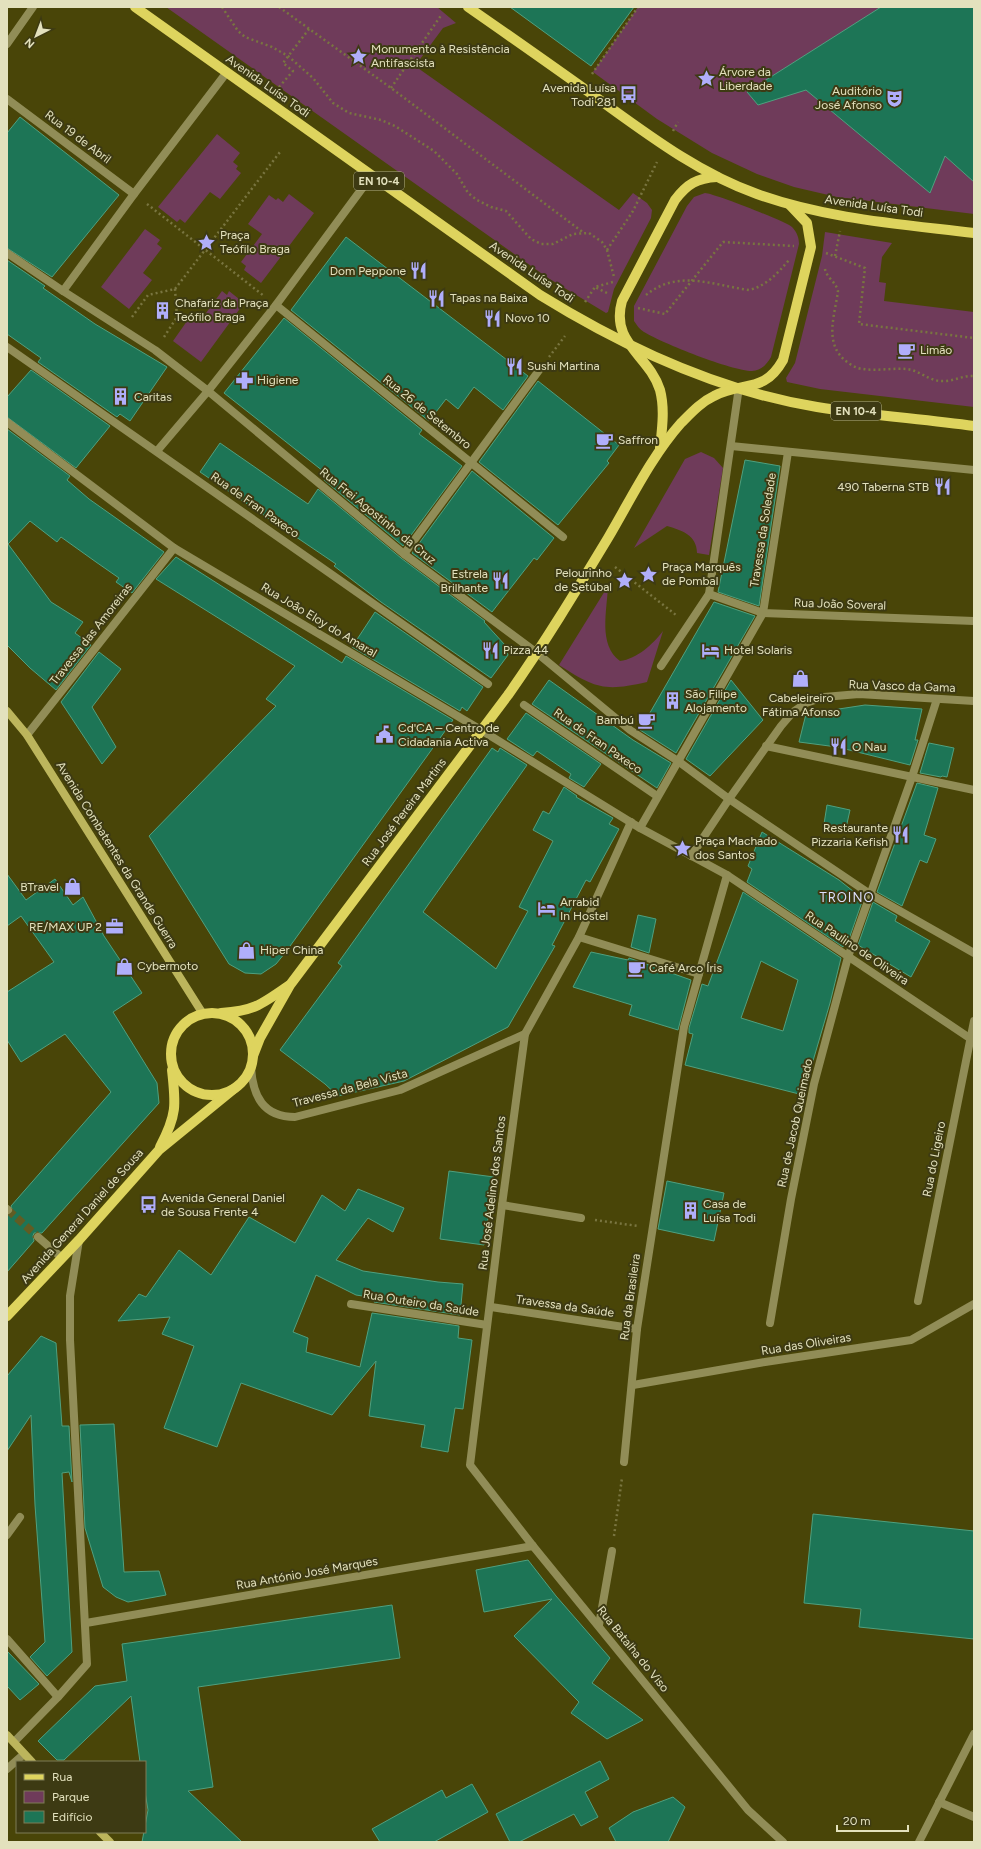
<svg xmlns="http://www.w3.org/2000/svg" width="981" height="1849" font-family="Figtree,sans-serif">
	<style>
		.green { fill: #6f3b5a }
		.building { fill: #1d7556; stroke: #4fa07f; fill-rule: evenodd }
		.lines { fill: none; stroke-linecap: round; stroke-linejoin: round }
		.street-tunnel { stroke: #605c23; stroke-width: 8; stroke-dasharray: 8 4; stroke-linecap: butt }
		.path { stroke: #797540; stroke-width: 2.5; stroke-dasharray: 2 3; stroke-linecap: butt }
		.lane { stroke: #918d57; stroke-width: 8 }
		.street { stroke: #918d57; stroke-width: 8 }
		.secondary { stroke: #bcb55c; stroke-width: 8 }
		.primary { stroke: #ded45e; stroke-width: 10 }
		.labels { text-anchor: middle; stroke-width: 4; stroke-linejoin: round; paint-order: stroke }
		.shield { fill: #3d3a13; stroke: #b1af8a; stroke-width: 1 }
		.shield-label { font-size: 11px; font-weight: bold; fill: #e3e1bd }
		.poi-label { font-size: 12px; fill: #e3e1bd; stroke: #3d3a13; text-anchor: start }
		.street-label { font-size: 12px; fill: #e3e1bd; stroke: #3d3a13 }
		.neighbourhood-label { font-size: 13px; letter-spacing: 1px; fill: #dedffc; stroke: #3d3a13 }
	</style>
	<rect width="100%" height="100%" fill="#494508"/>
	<g class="green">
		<polygon points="166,7 437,7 456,23 443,28 415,66 619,210 633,193 647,203 652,210 651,218 614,289 608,312 606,313 548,278"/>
		<polygon points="638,7 974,7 974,214 837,197 794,187 757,174 712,153 657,119 593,72"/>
		<polygon points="217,134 240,153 233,162 238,166 236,169 241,173 220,199 210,192 185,223 180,219 177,222 158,207"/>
		<path d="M705,193c8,0 82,29 87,34 5,5 7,11 7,17l-28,113c-4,7 -10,14 -19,14 -20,0 -90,-28 -108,-39 -5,-3 -7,-7 -10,-11v-15l53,-100 7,-9z"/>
		<polygon points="289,194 314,213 261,283 244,270 246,266 241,262 262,234 248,224 269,195 276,200 278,198 283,202"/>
		<polygon points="145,229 160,240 157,244 162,248 143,273 152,280 129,309 101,287"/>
		<polygon points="825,232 892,243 882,257 879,282 886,283 884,301 974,312 974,407 820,389 787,382 786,378 795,363 822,256"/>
		<polygon points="222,291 227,295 229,291 244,303 201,362 173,341 192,314 201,320"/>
		<path d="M701,452l13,6 9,10 -14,87 -12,-2c0,-18 -16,-23 -30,-27l-33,22 51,-89z"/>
		<path d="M608,586c-1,25 -10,59 12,75 17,-2 33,-17 43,-30l-16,51c-43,10 -52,6 -88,-17z"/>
	</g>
	<g class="building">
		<polygon points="510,7 634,7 591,66"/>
		<polygon points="881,7 974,7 974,182 945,156 930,193 806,90 758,105 747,92"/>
		<polygon points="20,117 119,195 52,277 7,248 7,133"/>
		<polygon points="346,237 528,376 503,410 474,387 458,409 446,399 429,421 291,310"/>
		<polygon points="7,260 45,286 43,288 95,324 167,367 130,421 120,414 117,417 38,362 41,358 7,334"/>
		<polygon points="284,318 422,430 419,434 462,466 403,546 324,480 328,475 224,393"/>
		<polygon points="31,370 110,426 76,468 7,417 7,397"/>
		<polygon points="538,381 619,445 607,461 609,463 558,525 479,462"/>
		<polygon points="7,429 70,476 67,480 89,499 164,552 132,593 116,582 119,578 96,562 61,537 57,542 30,521 8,544 51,602 83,622 75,633 91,645 56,690 30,668 7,645"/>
		<polygon points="220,443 308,504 318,489 401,558 485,621 484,622 505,645 508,655 491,678 381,602 334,566 336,564 200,472"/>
		<polygon points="745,460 780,466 759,606 718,592"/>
		<polygon points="472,471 554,538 537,560 534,558 492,612 412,553"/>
		<polygon points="176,557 342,663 346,656 453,720 285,953 276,964 261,974 245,973 229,964 149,836 276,706 266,699 295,666 156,579"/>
		<polygon points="714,602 755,616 676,753 640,730"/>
		<polygon points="375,612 483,687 467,711 462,707 460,711 352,647"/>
		<polygon points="99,652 121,669 92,707 116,747 102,764 61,702"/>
		<polygon points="549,680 633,740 671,763 657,788 532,704"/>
		<polygon points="731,680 763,720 710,776 686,759"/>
		<polygon points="865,705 922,709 915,740 918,740 910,765 837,747 799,742 806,714"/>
		<polygon points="526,713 601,764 584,787 569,778 571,774 537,751 533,756 507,739"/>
		<polygon points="929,743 954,748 947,777 942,776 941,777 920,773"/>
		<polygon points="492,748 498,752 500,748 527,765 423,912 496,969 528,911 519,907 553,841 533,830 543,811 549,814 564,787 577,796 576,797 613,818 609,824 619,829 590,882 586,880 552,945 555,946 508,1027 404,1081 338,1096 325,1084 280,1050 342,966 338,963"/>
		<polygon points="917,783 938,788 924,835 936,839 927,863 920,860 902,906 877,892"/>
		<polygon points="827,805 850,810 846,828 824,824"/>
		<polygon points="762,832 839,880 863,899 849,939 846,937 843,947 747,882 752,869 748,866"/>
		<polygon points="7,874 26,900 55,879 73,905 83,897 104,936 142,993 113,1012 157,1083 159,1103 42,1233 34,1233 33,1236 34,1241 7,1272 7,1215 13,1212 11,1206 111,1092 65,1034 21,1062 7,1040 7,992 54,962 21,916 7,926"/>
		<path d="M743,892l98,66 -11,45 -27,92 -118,-30 8,-31 -4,-1v-5l13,-44 6,2zM761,961l37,19 -15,51 -42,-13z"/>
		<polygon points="873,902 897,916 895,921 930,941 911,977 858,945"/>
		<polygon points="638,915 656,919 649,953 631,947"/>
		<polygon points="591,952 628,960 629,958 691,980 678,1030 629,1015 632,1005 573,987"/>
		<polygon points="449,1171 494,1177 484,1245 440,1239"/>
		<polygon points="667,1181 724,1193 714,1241 658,1229"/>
		<polygon points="358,1189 404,1208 393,1232 368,1218 336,1260 363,1271 438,1282 463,1284 460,1315 374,1302 375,1298 356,1295 316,1275 293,1332 308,1338 306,1352 360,1367 372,1313 459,1326 458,1338 472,1340 463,1409 455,1408 448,1452 421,1447 425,1425 369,1416 376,1361 332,1415 241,1383 217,1447 164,1428 194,1346 162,1334 170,1317 118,1321 139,1294 146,1297 179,1250 211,1275 249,1217 295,1243 322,1195 345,1211"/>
		<polygon points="41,1336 56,1343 62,1426 69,1426 72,1482 69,1472 62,1473 72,1652 47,1676 30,1657 45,1642 35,1505 31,1415 7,1451 7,1376"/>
		<polygon points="114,1424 124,1572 159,1571 166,1595 128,1602 116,1597 103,1587 85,1528 80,1425"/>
		<polygon points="813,1514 974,1531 974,1639 859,1627 861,1609 804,1603"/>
		<polygon points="528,1560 556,1596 610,1658 592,1683 643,1720 607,1739 571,1713 579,1702 514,1636 552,1599 484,1612 476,1570"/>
		<polygon points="392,1605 400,1658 198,1687 213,1787 188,1791 242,1842 142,1842 148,1810 145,1792 145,1762 140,1762 131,1696 64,1760 57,1760 38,1741 95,1686 127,1681 122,1644"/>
		<polygon points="7,1651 39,1684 20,1700 7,1686"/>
		<polygon points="600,1761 609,1779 585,1792 598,1817 581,1826 574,1814 519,1842 510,1842 496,1814"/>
		<polygon points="472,1784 488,1812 434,1842 380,1842 372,1829 442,1790 446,1798"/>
		<polygon points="673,1797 685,1807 668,1842 616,1842 609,1828 633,1812"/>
	</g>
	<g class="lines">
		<polyline class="street-tunnel" points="8,1210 38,1237"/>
		<g class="path">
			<polyline points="222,7 238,31 245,37 272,47 288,56 313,78 333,103 349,113 381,120 395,126 434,151 457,174 468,193 477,200 491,207 506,211 531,239 541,244 553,244 573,234 589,233 602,242 607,250 614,277"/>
			<polyline points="279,7 391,88 584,233"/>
			<polyline points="592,74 638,7"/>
			<polyline points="279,87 293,71 283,63 309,29"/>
			<polyline points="391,88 442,14"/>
			<polyline points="673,131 678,122"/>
			<polyline points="147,204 264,296"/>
			<polyline points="607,250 633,211 657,162"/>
			<polyline points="826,253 865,268 859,324 974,338"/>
			<polyline points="835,256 840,231"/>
			<path d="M825,269c1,8 11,13 13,22 -3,24 -15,53 9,71 4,3 11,7 16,7 14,2 29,-1 43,0 14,1 23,13 38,12 10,0 20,-6 30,-5"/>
			<polyline points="607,293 595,287 613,282"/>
			<path d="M646,295c32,-26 66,-10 103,-5 17,-4 28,-16 40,-30"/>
			<polyline points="585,302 595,287"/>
			<polyline points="638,308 665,314 723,242 794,246"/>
			<polyline points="132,317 148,295 175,289 280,152"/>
			<polyline points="164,337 177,317 175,289"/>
			<polyline points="549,357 565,336"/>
			<polyline points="615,567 676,615"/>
			<polyline points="595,1220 638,1226"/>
			<polyline points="614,1536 622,1478"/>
		</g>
		<g class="lane">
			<polyline points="709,594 763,613 974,621"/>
			<polyline points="7,1535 20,1517"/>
			<polyline points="7,1639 58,1697"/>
			<polyline points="7,1769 24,1754"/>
		</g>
		<g class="street">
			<polyline points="7,44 33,7"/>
			<polyline points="227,72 134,194 63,291 155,350 208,391 276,305 372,175"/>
			<polyline points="7,99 134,194"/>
			<polyline points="7,253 63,291"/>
			<polyline points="276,305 563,537"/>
			<polyline points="7,347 488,684"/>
			<polyline points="7,422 174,548 481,730 640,828 727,875 974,1041"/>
			<polyline points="731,446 974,470"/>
			<polyline points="157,451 208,391 404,554 537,653 630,730 678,761 729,799 870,894 974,953"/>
			<polyline points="404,554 540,369"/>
			<polyline points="661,666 709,594 739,387"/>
			<polyline points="524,705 657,796"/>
			<polyline points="27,735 174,548"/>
			<polyline points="766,746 974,790"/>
			<polyline points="631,822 579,937 525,1034 502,1205 470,1465 533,1546 748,1810 783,1842"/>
			<polyline points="640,828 763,613 788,452"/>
			<polyline points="691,856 729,799 781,726 793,712 806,703 824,697 859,694 974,701"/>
			<polyline points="579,937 699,974"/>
			<path d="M251,1068c2,28 12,49 44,49l105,-27 125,-56"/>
			<polyline points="502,1205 581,1218"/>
			<polyline points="7,1209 8,1210"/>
			<polyline points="38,1237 62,1258"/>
			<polyline points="918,1301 974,1021"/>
			<polyline points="351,1304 487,1325"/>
			<polyline points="491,1307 637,1329"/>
			<polyline points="770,1323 791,1199 814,1084 848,957 912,777 937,699"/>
			<polyline points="633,1385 765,1362 911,1340 974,1304"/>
			<polyline points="624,1462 637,1329 684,1027 727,875"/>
			<polyline points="86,1623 533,1546"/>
			<polyline points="599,1625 612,1551"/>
			<polyline points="14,1742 58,1697 87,1664 70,1340 70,1296 79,1240"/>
			<polyline points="939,1802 974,1817"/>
			<polyline points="919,1842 974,1734"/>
		</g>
		<g class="secondary">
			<polyline points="7,711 27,735 203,1014"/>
			<polyline points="7,1735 32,1762"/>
			<polyline points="100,1832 110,1842"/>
		</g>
		<g class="primary">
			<path d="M135,7l405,288c84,52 178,96 277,112 52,8 105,12 157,19"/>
			<path d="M468,7c43,30 86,60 129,91 50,36 101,75 160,96 70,25 144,30 217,39"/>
			<path d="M660,448c2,-19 5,-39 0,-58 -11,-35 -50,-47 -38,-89l53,-101c12,-16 22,-22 42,-23"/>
			<path d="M221,1013c32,-2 40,-8 67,-27"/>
			<circle cx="212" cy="1054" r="41"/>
			<path d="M253,1056l7,-18 30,-53 218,-290c36,-51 68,-104 100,-157 23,-39 43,-81 73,-115 10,-10 20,-21 33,-27 29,-15 50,-2 69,-36l28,-113 -4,-24 -17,-18"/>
			<path d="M160,1147c17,-32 16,-42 12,-77"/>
			<polyline points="7,1316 79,1240 159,1150 235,1088"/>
		</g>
	</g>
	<defs>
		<symbol id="sight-bare" viewBox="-9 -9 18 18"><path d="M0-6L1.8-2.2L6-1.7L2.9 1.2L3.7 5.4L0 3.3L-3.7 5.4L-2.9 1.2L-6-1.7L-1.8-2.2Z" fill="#b0aefa" stroke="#3d3a13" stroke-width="2.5" paint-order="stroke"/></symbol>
		<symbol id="bus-bare" viewBox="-9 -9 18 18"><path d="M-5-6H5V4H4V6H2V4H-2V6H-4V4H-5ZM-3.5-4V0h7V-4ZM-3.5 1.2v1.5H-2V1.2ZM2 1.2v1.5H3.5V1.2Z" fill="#b0aefa" stroke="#3d3a13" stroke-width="2.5" paint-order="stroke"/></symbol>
		<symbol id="theatre-bare" viewBox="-9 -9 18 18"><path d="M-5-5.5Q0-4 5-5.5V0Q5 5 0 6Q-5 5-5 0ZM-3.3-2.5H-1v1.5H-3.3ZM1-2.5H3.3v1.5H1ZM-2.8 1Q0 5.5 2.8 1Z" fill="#b0aefa" stroke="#3d3a13" stroke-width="2.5" paint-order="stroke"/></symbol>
		<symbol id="restaurant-bare" viewBox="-9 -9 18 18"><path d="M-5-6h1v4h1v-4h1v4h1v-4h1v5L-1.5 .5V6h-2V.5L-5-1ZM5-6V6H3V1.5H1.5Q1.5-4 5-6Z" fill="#b0aefa" stroke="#3d3a13" stroke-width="2.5" paint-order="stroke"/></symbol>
		<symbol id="building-bare" viewBox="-9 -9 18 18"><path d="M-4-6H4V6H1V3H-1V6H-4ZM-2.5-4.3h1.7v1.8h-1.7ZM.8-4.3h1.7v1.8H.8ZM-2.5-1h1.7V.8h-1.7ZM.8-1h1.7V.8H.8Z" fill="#b0aefa" stroke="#3d3a13" stroke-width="2.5" paint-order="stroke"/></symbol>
		<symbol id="cafe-bare" viewBox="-9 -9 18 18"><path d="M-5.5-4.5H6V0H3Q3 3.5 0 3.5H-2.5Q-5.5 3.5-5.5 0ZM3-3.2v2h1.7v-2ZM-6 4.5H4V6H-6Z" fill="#b0aefa" stroke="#3d3a13" stroke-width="2.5" paint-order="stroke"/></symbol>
		<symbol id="pharmacy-bare" viewBox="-9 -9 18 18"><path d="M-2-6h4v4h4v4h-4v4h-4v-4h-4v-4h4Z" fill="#b0aefa" stroke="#3d3a13" stroke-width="2.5" paint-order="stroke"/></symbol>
		<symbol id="hotel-bare" viewBox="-9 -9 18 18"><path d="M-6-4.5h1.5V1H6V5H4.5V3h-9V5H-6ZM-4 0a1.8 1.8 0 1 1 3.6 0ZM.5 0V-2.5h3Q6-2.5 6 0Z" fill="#b0aefa" stroke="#3d3a13" stroke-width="2.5" paint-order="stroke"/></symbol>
		<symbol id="shop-bare" viewBox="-9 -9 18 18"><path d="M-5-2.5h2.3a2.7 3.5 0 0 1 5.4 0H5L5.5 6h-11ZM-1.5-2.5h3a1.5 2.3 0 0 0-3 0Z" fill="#b0aefa" stroke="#3d3a13" stroke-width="2.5" paint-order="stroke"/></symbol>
		<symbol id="civic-bare" viewBox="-9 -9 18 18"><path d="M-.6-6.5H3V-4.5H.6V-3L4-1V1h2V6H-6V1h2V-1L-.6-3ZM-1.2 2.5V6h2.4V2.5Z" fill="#b0aefa" stroke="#3d3a13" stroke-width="2.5" paint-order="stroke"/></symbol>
		<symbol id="office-bare" viewBox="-9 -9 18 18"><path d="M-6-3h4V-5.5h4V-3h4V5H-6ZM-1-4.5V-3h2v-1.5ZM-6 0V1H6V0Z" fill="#b0aefa" stroke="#3d3a13" stroke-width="2.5" paint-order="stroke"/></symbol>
	</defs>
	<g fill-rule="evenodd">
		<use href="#sight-bare" x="346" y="44" width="25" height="25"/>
		<use href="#sight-bare" x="694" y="66" width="25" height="25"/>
		<use href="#bus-bare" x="616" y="82" width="25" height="25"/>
		<use href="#theatre-bare" x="882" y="86" width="25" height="25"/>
		<use href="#sight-bare" x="194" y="230" width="25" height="25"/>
		<use href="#restaurant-bare" x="406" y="258" width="25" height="25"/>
		<use href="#restaurant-bare" x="424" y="286" width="25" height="25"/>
		<use href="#building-bare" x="150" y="298" width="25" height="25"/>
		<use href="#restaurant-bare" x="480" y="306" width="25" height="25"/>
		<use href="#cafe-bare" x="894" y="338" width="25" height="25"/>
		<use href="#restaurant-bare" x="502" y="354" width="25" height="25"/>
		<use href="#pharmacy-bare" x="232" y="368" width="25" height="25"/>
		<use href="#building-bare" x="108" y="384" width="25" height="25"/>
		<use href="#cafe-bare" x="592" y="428" width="25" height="25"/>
		<use href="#restaurant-bare" x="930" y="474" width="25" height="25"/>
		<use href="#sight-bare" x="636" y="562" width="25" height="25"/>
		<use href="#sight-bare" x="612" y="568" width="25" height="25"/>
		<use href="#restaurant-bare" x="488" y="568" width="25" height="25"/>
		<use href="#restaurant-bare" x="478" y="638" width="25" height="25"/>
		<use href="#hotel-bare" x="698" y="638" width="25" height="25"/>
		<use href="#shop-bare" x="788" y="666" width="25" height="25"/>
		<use href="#building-bare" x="660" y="688" width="25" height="25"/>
		<use href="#cafe-bare" x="634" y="708" width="25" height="25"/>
		<use href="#civic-bare" x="372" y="722" width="25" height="25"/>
		<use href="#restaurant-bare" x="826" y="734" width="25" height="25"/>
		<use href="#restaurant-bare" x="888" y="822" width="25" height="25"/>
		<use href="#sight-bare" x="670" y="836" width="25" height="25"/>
		<use href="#shop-bare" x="60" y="874" width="25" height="25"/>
		<use href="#hotel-bare" x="534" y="896" width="25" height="25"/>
		<use href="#office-bare" x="102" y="914" width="25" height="25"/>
		<use href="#shop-bare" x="234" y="938" width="25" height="25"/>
		<use href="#shop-bare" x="112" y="954" width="25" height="25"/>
		<use href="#cafe-bare" x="624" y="956" width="25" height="25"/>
		<use href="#bus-bare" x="136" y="1192" width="25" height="25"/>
		<use href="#building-bare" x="678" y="1198" width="25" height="25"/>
	</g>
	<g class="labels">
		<g class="shield">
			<rect x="354" y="172" width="50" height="18" rx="3"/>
			<rect x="831" y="402" width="50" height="18" rx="3"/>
		</g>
		<g class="shield-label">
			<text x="379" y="185">EN 10-4</text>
			<text x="856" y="415">EN 10-4</text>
		</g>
		<g class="poi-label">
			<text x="371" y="53">Monumento à Resistência<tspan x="371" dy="14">Antifascista</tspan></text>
			<text x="719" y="76">Árvore da<tspan x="719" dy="14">Liberdade</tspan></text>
			<text x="616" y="92" text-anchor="end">Avenida Luísa<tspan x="616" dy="14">Todi 281</tspan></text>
			<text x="882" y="95" text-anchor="end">Auditório<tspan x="882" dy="14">José Afonso</tspan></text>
			<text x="220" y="239">Praça<tspan x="220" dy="14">Teófilo Braga</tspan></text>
			<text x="406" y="275" text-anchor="end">Dom Peppone</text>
			<text x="450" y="302">Tapas na Baixa</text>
			<text x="175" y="307">Chafariz da Praça<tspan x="175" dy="14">Teófilo Braga</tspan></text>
			<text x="505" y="322">Novo 10</text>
			<text x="920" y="354">Limão</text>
			<text x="527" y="370">Sushi Martina</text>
			<text x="257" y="384">Higiene</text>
			<text x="134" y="401">Caritas</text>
			<text x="618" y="444">Saffron</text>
			<text x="929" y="491" text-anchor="end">490 Taberna STB</text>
			<text x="662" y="571">Praça Marquês<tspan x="662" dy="14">de Pombal</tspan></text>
			<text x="612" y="577" text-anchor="end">Pelourinho<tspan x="612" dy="14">de Setúbal</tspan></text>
			<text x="488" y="578" text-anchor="end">Estrela<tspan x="488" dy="14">Brilhante</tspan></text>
			<text x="503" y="654">Pizza 44</text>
			<text x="724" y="654">Hotel Solaris</text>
			<text x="685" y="698">São Filipe<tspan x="685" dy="14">Alojamento</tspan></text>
			<text x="801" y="702" text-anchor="middle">Cabeleireiro<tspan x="801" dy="14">Fátima Afonso</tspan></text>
			<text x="634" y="724" text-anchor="end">Bambú</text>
			<text x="398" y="732">Cd'CA – Centro de<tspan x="398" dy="14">Cidadania Activa</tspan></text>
			<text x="852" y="751">O Nau</text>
			<text x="888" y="832" text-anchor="end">Restaurante<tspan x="888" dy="14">Pizzaria Kefish</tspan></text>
			<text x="695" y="845">Praça Machado<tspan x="695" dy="14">dos Santos</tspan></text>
			<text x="59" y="891" text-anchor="end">BTravel</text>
			<text x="560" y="906">Arrabid<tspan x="560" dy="14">In Hostel</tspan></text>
			<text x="102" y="931" text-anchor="end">RE/MAX UP 2</text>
			<text x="260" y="954">Hiper China</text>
			<text x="137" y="970">Cybermoto</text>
			<text x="649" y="972">Café Arco Íris</text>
			<text x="161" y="1202">Avenida General Daniel<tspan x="161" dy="14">de Sousa Frente 4</tspan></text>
			<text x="703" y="1208">Casa de<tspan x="703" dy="14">Luísa Todi</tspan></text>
		</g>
		<g class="street-label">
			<text transform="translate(268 86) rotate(35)" y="4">Avenida Luísa Todi</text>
			<text transform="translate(78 137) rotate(37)" y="4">Rua 19 de Abril</text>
			<text transform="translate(874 206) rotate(8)" y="4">Avenida Luísa Todi</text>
			<text transform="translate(532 272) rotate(34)" y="4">Avenida Luísa Todi</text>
			<text transform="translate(427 412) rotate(39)" y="4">Rua 26 de Setembro</text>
			<text transform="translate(255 505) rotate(35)" y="4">Rua de Fran Paxeco</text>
			<text transform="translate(378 516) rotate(39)" y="4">Rua Frei Agostinho da Cruz</text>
			<text transform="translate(763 530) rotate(-81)" y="4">Travessa da Soledade</text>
			<text transform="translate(840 604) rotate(2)" y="4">Rua João Soveral</text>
			<text transform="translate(319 620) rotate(31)" y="4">Rua João Eloy do Amaral</text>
			<text transform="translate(91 634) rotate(-52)" y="4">Travessa das Amoreiras</text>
			<text transform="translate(902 686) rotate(2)" y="4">Rua Vasco da Gama</text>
			<text transform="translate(598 741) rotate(35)" y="4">Rua de Fran Paxeco</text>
			<text transform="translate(404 812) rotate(-53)" y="4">Rua José Pereira Martins</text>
			<text transform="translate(117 855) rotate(58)" y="4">Avenida Combatentes da Grande Guerra</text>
			<text transform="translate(857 948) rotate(34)" y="4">Rua Paulino de Oliveira</text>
			<text transform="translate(350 1088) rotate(-15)" y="4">Travessa da Bela Vista</text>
			<text transform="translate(795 1123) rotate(-78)" y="4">Rua de Jacob Queimado</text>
			<text transform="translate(934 1159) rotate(-79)" y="4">Rua do Ligeiro</text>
			<text transform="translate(492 1193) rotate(-83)" y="4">Rua José Adelino dos Santos</text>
			<text transform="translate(82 1216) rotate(-48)" y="4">Avenida General Daniel de Sousa</text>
			<text transform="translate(630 1297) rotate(-82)" y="4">Rua da Brasileira</text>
			<text transform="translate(421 1303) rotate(9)" y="4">Rua Outeiro da Saúde</text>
			<text transform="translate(565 1306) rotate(8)" y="4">Travessa da Saúde</text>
			<text transform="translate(806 1344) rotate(-9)" y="4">Rua das Oliveiras</text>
			<text transform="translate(307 1573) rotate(-10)" y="4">Rua António José Marques</text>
			<text transform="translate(633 1649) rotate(51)" y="4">Rua Batalha do Viso</text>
		</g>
		<g class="neighbourhood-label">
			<text x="847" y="902">TROINO</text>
		</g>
	</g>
	<rect width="981" height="1849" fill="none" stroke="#e3e1bd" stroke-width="16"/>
	<rect x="16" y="1761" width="130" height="72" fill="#3d3a13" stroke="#7f7d57"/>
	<rect x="24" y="1774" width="20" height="6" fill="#ded45e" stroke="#7f7d57"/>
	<text x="52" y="1781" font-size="12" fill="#e3e1bd">Rua</text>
	<rect x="24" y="1791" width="20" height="12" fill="#6f3b5a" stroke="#7f7d57"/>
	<text x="52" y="1801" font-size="12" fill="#e3e1bd">Parque</text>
	<rect x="24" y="1811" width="20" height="12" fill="#1d7556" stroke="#7f7d57"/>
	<text x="52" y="1821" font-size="12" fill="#e3e1bd">Edifício</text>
	<g transform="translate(36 36) rotate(222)" stroke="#3d3a13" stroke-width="3" paint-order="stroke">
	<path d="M0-3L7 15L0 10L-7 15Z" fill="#e3e1bd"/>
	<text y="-6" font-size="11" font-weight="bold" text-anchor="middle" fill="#e3e1bd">N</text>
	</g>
	<path d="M837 1825v6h71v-6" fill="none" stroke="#e3e1bd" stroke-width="2"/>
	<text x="843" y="1825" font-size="12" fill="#e3e1bd" stroke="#3d3a13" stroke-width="3" paint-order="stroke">20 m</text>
</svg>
